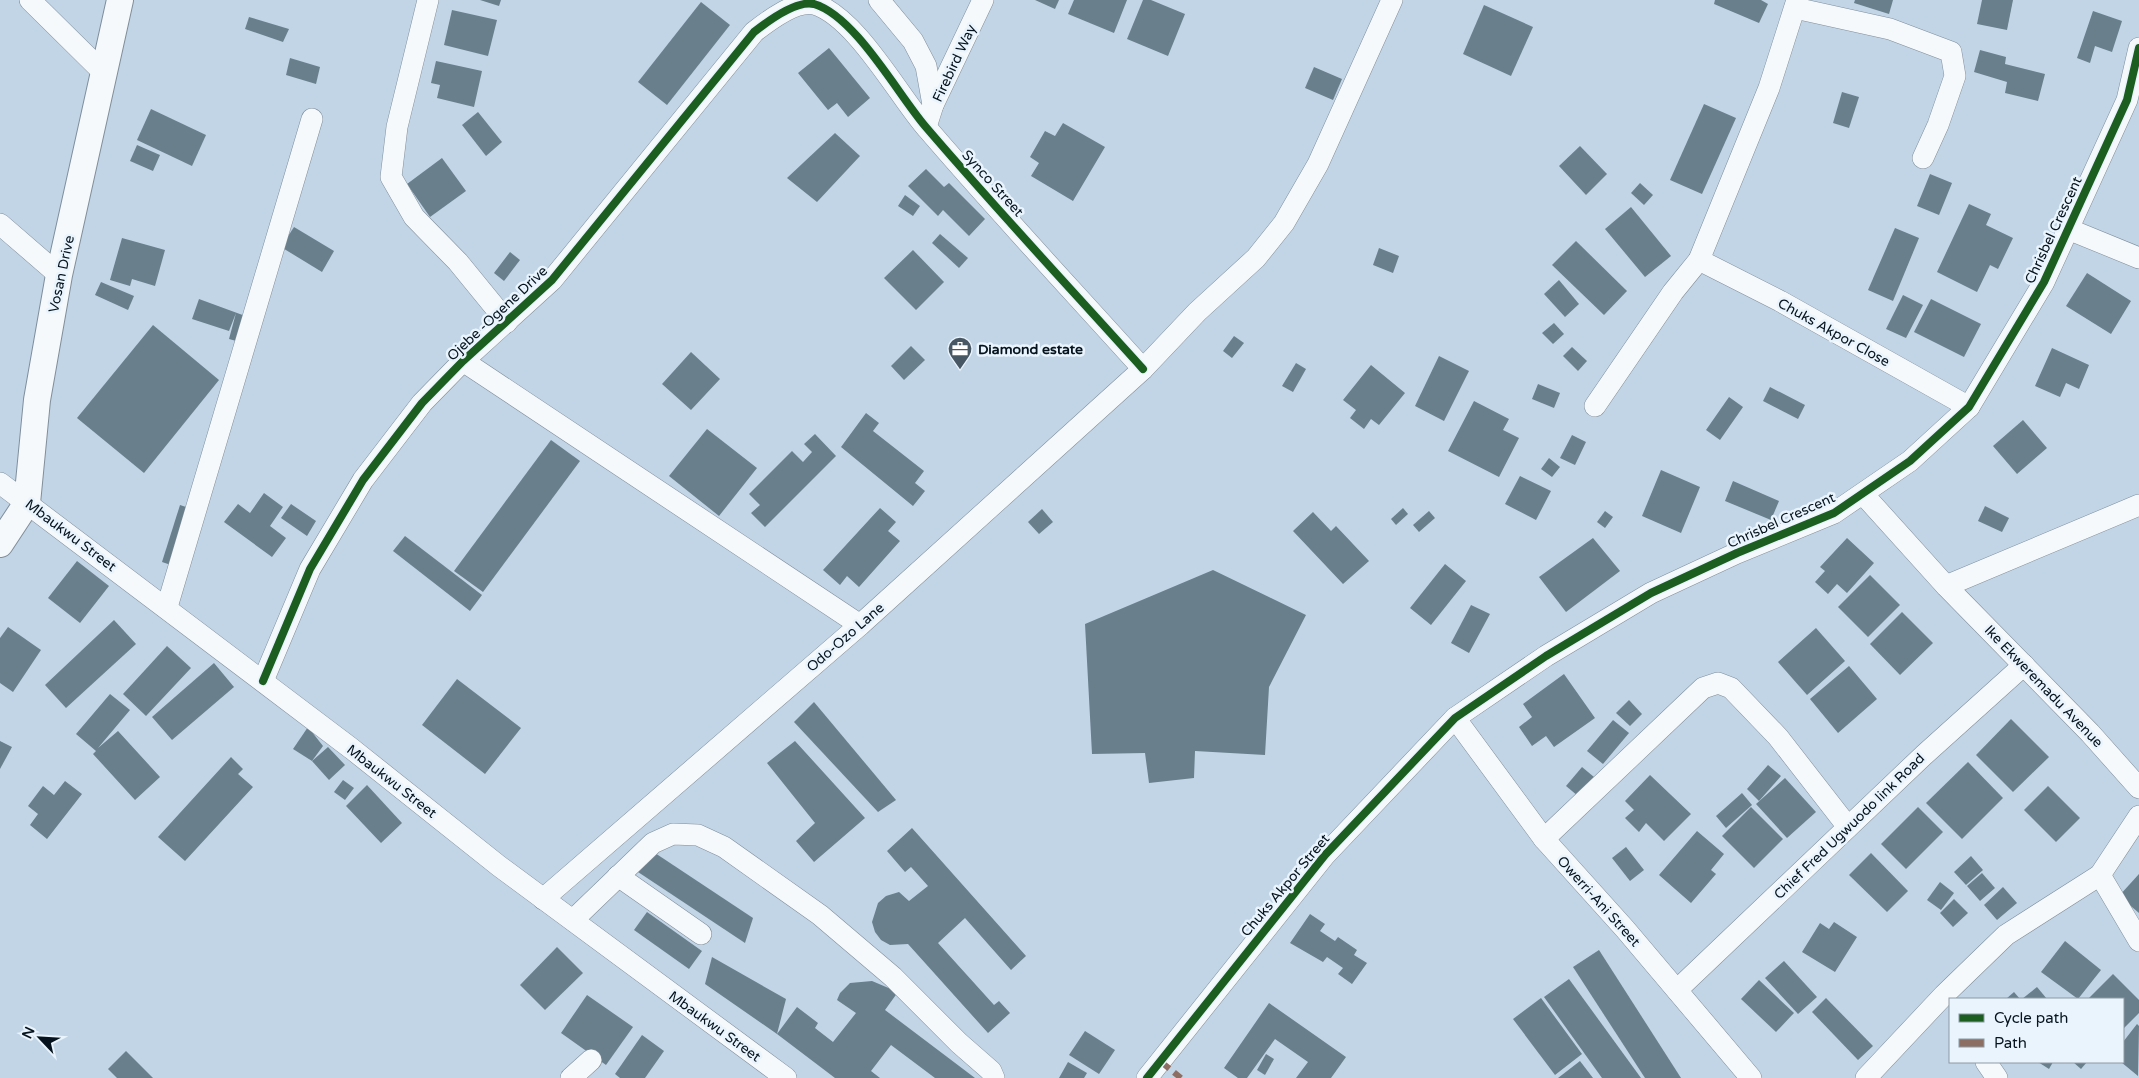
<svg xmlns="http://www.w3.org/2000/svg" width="2139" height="1078" font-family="'Varela Round',sans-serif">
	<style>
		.building { fill: #697f8c }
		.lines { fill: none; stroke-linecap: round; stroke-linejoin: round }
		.minor-casing { stroke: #7f8e9b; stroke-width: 22 }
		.tertiary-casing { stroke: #7f8e9b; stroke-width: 28 }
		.minor { stroke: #f6f9fb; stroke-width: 21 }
		.tertiary { stroke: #f6f9fb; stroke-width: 26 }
		.quiet { stroke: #8d6e63; stroke-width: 6; stroke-dasharray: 12 6; stroke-linecap: butt }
		.cycleway-casing { stroke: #e9f4fd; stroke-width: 11 }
		.cycleway { stroke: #1b5e20; stroke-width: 8 }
		.labels { text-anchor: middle; stroke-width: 5; stroke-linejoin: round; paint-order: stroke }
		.street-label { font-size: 14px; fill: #06131e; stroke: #e9f4fd }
		.poi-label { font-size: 14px; font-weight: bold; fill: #06131e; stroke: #e9f4fd; text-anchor: start }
	</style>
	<rect width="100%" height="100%" fill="#c2d5e7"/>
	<g class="building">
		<polygon points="480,0 501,0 499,6"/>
		<polygon points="1035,0 1059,0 1055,9"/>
		<polygon points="1074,0 1127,0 1114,33 1068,14"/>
		<polygon points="1143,0 1151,0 1185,14 1168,56 1127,39"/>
		<polygon points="1715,0 1761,0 1768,4 1759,23 1714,4"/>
		<polygon points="1855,0 1893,0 1889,14 1854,3"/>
		<polygon points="1982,0 2013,0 2007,30 1977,24"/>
		<polygon points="701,2 730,25 667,105 638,82"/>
		<polygon points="1484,5 1533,27 1511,76 1463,54"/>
		<polygon points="452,10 497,20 488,56 444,45"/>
		<polygon points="2093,11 2122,21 2112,52 2095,46 2090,63 2077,58"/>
		<polygon points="249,17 289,29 283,42 245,29"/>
		<polygon points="829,48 870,98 848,117 837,103 828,110 798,73"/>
		<polygon points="1980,50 2006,57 2005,64 2045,74 2038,101 2005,93 2007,82 1974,72"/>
		<polygon points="290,58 320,67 316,84 286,75"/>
		<polygon points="436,61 482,71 474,107 437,98 440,85 431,83"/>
		<polygon points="1314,67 1342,79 1333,100 1305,88"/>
		<polygon points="1842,92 1859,97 1849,128 1833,123"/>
		<polygon points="1704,104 1736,118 1702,194 1670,180"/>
		<polygon points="151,109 206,135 192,166 137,140"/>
		<polygon points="478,112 502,142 486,156 462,125"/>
		<polygon points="1063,123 1105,147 1073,201 1031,176 1039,163 1030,157 1045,131 1055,136"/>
		<polygon points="835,133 860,156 817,202 787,178"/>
		<polygon points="137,145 160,155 153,171 130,161"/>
		<polygon points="1580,146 1607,174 1586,195 1559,166"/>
		<polygon points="442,158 466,191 430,217 407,184"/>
		<polygon points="926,169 944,187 949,183 985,219 969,236 943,210 938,216 908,186"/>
		<polygon points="1930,174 1952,183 1939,215 1917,206"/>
		<polygon points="1640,183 1653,195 1644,205 1631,193"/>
		<polygon points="905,195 920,206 913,216 898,206"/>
		<polygon points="1969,204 1991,214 1986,225 2013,238 1998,269 1990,265 1977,292 1937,272"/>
		<polygon points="1631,207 1671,256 1645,277 1605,229"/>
		<polygon points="294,227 334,251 322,272 281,247"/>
		<polygon points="1895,228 1919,238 1893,301 1868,290"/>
		<polygon points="940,234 968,258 959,268 932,243"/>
		<polygon points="122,238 165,250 155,286 132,279 130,286 110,280"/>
		<polygon points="1576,241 1627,291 1604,315 1552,265"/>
		<polygon points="1379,248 1399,256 1393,273 1373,265"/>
		<polygon points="913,250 944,282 916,310 884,278"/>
		<polygon points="510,252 520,260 504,281 494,273"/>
		<polygon points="2087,273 2131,301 2111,334 2066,306"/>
		<polygon points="1559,280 1579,304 1565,317 1544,294"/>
		<polygon points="101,282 134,296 128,310 95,295"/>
		<polygon points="1903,295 1923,305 1906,338 1886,329"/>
		<polygon points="199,299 248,317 240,342 229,339 236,313 229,331 192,319"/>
		<polygon points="1931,299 1981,324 1964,357 1914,332"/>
		<polygon points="1554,323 1564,334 1553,344 1542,333"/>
		<polygon points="153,325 219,380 144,473 77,418"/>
		<polygon points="1234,336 1244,343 1232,358 1223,351"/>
		<polygon points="911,346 925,360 904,380 891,366"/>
		<polygon points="1572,347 1587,361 1578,371 1563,356"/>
		<polygon points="2052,348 2089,365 2079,389 2066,383 2060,397 2035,386"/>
		<polygon points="691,352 720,379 691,410 662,384"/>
		<polygon points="1439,356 1469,371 1444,421 1415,406"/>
		<polygon points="1296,363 1306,369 1293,392 1282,386"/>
		<polygon points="1371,365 1405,393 1379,425 1371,419 1364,429 1350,418 1356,410 1343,400"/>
		<polygon points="1538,384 1560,393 1554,408 1532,399"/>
		<polygon points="1770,387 1805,405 1798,419 1763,401"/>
		<polygon points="1729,397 1743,407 1720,440 1706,430"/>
		<polygon points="1474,401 1509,419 1503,430 1519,438 1499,477 1448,451"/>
		<polygon points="866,413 879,423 873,431 924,471 915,483 925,491 913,506 841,447"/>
		<polygon points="2023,420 2047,448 2017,474 1993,446"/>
		<polygon points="707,429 757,468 719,516 669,476"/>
		<polygon points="815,434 836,456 765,527 751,513 760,505 749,494 792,451 803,462 812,452 804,444"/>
		<polygon points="1572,435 1586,442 1575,465 1560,458"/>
		<polygon points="551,440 580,461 483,592 454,571"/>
		<polygon points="1549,458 1560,467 1552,477 1541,469"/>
		<polygon points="1661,470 1700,487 1681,533 1642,516"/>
		<polygon points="1520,476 1551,491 1536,520 1505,504"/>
		<polygon points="1733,481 1779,501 1771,520 1725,501"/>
		<polygon points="264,493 283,507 270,526 286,538 272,557 224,522 238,504 250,513"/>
		<polygon points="291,504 316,521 307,536 281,518"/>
		<polygon points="180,505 192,509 174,566 162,562"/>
		<polygon points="1985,506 2009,518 2002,532 1978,521"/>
		<polygon points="880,508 896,522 888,531 900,541 859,587 847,576 840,585 823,570"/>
		<polygon points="1403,508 1408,514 1396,525 1391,519"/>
		<polygon points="1042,509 1053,522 1039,534 1028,522"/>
		<polygon points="1429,511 1435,518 1419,532 1413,525"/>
		<polygon points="1605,511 1613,517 1605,528 1597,522"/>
		<polygon points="1313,512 1331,531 1336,526 1369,561 1343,584 1293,531"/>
		<polygon points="405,536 482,595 470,611 393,551"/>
		<polygon points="1593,538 1620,571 1566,612 1539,577"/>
		<polygon points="1847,538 1874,563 1847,593 1837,584 1828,594 1815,582 1825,571 1820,567"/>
		<polygon points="77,561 109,586 80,623 48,598"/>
		<polygon points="1445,564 1466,581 1431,625 1410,608"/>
		<polygon points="1213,570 1306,615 1269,687 1265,755 1195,751 1194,778 1149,783 1145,753 1092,754 1085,624"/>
		<polygon points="1870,575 1900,605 1868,637 1838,607"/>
		<polygon points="1471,605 1490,614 1469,653 1451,643"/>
		<polygon points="1902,612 1933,643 1900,675 1870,644"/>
		<polygon points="114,620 136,644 66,708 45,685"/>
		<polygon points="8,627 41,650 13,692 0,683 0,638"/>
		<polygon points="1816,628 1845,661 1807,695 1778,662"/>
		<polygon points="167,646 191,668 146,716 123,694"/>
		<polygon points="214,663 234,687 172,740 152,717"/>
		<polygon points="1849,666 1877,699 1838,733 1810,699"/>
		<polygon points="1564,674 1595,718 1554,747 1546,736 1532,746 1519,727 1532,717 1523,704"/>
		<polygon points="457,679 521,728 485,774 422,725"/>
		<polygon points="110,694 130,710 98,748 118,731 160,777 135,800 93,754 96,751 76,734"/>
		<polygon points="1629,700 1642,714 1630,726 1616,713"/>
		<polygon points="814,702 896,800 878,812 794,722"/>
		<polygon points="2011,719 2049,757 2013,792 1976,755"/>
		<polygon points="1613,720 1629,733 1603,764 1587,751"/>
		<polygon points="308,727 323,746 312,761 293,749"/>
		<polygon points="0,741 12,747 0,769"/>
		<polygon points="795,741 865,818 814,862 796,841 815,823 767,763"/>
		<polygon points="328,747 345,765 329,780 312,761"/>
		<polygon points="231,757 243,769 238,774 253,787 185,861 158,837"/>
		<polygon points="1968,762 2003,798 1962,839 1926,803"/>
		<polygon points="1768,765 1781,776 1759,801 1747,789"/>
		<polygon points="1582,767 1594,777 1578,796 1566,786"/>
		<polygon points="1650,775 1691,814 1664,841 1646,823 1639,832 1625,818 1634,810 1625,801"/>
		<polygon points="1785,778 1816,812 1787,838 1756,804"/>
		<polygon points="343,780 354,788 345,800 334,792"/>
		<polygon points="65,781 82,794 47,839 30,825 38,814 28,806 43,786 54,795"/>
		<polygon points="367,785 402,823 381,843 346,806"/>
		<polygon points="2048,786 2080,818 2056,842 2024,810"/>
		<polygon points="1742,793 1752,805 1726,828 1716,816"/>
		<polygon points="1751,807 1783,839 1754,868 1722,836"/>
		<polygon points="1918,807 1943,832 1906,869 1881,844"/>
		<polygon points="912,828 1026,956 1011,970 965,918 938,943 994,1005 999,1001 1010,1013 988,1033 908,944 890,945 881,940 875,932 872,922 878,903 886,896 899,892 909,901 928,886 911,867 905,872 887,851"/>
		<polygon points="1697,831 1724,854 1711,870 1716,874 1691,903 1659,875"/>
		<polygon points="1626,847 1644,870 1630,881 1612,858"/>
		<polygon points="655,853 753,918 745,943 635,870"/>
		<polygon points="1871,853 1908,891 1887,912 1849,875"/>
		<polygon points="1971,856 1983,870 1966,885 1954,872"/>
		<polygon points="1982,873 1995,888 1980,901 1967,886"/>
		<polygon points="2139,874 2139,913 2119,896"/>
		<polygon points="1940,882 1954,893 1941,910 1927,900"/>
		<polygon points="2003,887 2017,903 1997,920 1984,905"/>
		<polygon points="1954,899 1968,913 1953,927 1940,913"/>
		<polygon points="647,912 702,951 689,969 634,930"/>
		<polygon points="1310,914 1325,924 1320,931 1335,941 1338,937 1357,950 1354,955 1367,963 1352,984 1338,974 1343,968 1327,957 1323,962 1290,943"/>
		<polygon points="1834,922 1857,937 1835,972 1802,952 1820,923 1829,929"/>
		<polygon points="2065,941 2101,970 2078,999 2041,972"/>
		<polygon points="557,947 583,973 545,1010 520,985"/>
		<polygon points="1599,950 1681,1078 1645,1078 1573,967"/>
		<polygon points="712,957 786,999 777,1034 797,1007 818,1023 815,1028 833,1042 856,1013 837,1000 840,993 850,983 872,981 898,992 885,1010 975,1078 935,1078 891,1045 871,1071 880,1078 835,1078 777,1034 705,984"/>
		<polygon points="1784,961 1817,997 1798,1014 1765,978"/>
		<polygon points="2113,974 2139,1000 2139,1013 2123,1029 2123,999 2088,999"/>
		<polygon points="1569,979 1641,1078 1602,1078 1544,997"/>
		<polygon points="1759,980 1794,1013 1776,1032 1741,999"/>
		<polygon points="2037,987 2047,999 2022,999"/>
		<polygon points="2014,992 2020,999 2006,999"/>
		<polygon points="587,995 633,1027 606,1065 561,1033"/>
		<polygon points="1541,998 1582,1054 1555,1075 1513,1019"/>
		<polygon points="1826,998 1873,1046 1858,1060 1812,1012"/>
		<polygon points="1269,1003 1346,1057 1331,1078 1296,1078 1308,1062 1275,1039 1247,1078 1238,1078 1224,1068"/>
		<polygon points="2137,1024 2139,1026 2138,1076 2121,1062 2123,1062 2123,1042"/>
		<polygon points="1085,1031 1115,1050 1099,1074 1069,1055"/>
		<polygon points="642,1035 664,1051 645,1078 620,1078 615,1074"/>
		<polygon points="126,1051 153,1078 117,1078 108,1069"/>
		<polygon points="1266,1054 1274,1059 1265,1075 1257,1070"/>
		<polygon points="1580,1061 1593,1078 1558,1078"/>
		<polygon points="1068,1062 1087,1073 1084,1078 1059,1078"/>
		<polygon points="2038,1062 2053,1062 2049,1069"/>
		<polygon points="2073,1062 2087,1062 2081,1069"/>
	</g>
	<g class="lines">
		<defs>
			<g id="minor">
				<polyline points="30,0 105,74"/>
				<polyline points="428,0 397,127 391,177 414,217 458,262 507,322"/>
				<polyline points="879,0 913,41 926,66 933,105"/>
				<polyline points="1795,8 1890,29 1951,52 1955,76 1938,125 1923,158"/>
				<polyline points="926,127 933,105 983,0"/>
				<polyline points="0,224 59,275"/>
				<polyline points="2068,229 2139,258"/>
				<polyline points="1699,260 1780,301 1969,407"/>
				<polyline points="463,361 860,625"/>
				<polyline points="1595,406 1673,292 1699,260 1769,88 1797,0"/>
				<polyline points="0,483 352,749 499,866 786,1078"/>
				<polyline points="1863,494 1946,586 2090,733 2139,788"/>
				<polyline points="1946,586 2139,505"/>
				<polyline points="167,607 312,119"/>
				<path d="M263,681l47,-112 53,-89 59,-77 41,-42 89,-81 202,-248c14,-11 42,-32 60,-28 41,12 83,89 111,122 71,83 145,162 218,243"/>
				<polyline points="1455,718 1544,839 1625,929 1751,1078"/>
				<polyline points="1544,839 1703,688 1718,683 1731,688 1778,737 1848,827"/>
				<polyline points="2100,875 2139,941"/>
				<polyline points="618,876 701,934"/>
				<polyline points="543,899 860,625 1143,369 1197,312 1256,258 1284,223 1318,164 1392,0"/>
				<polyline points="573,920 653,843 673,834 698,835 724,847 820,915 893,977 959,1043 991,1071 994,1078"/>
				<polyline points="1677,990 1924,755 2024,665"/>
				<polyline points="1986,1062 1997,1078"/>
				<polyline points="571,1078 591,1060"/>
				<polyline points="1147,1078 1325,855 1455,718 1546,656 1651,593 1737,553 1834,513 1910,461 1969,407 2044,282 2127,100 2139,48"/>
				<polyline points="1866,1078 1944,995 2006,935 2100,875 2139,816"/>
			</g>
			<polyline id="tertiary" points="0,544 27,503 37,400 59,275 120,0"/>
		</defs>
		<use href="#minor" class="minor-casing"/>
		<use href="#tertiary" class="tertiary-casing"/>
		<use href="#minor" class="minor"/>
		<use href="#tertiary" class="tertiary"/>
		<polyline class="quiet" points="1160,1061 1181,1078"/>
		<defs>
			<g id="cycleway">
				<path d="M263,681l47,-112 53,-89 59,-77 41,-42 89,-81 202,-248c14,-11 42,-32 60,-28 41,12 83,89 111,122 71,83 145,162 218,243"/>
				<polyline points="1147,1078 1325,855 1455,718 1546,656 1651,593 1737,553 1834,513 1910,461 1969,407 2044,282 2127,100 2139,48"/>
			</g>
		</defs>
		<use href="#cycleway" class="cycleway-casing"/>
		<use href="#cycleway" class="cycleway"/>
	</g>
	<defs>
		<symbol id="office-pin" viewBox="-11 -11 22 30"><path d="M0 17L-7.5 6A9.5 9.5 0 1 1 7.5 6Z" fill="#485764" stroke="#e9f4fd"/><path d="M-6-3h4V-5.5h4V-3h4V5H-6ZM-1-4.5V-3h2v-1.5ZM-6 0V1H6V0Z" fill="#fff"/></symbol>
	</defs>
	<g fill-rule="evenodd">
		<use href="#office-pin" x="946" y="335" width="28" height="38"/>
	</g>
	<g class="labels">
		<g class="street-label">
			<text transform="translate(954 63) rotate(-65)" y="5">Firebird Way</text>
			<text transform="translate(993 183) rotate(48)" y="5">Synco Street</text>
			<text transform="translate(2053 230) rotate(-65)" y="5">Chrisbel Crescent</text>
			<text transform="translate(61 274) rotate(-78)" y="5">Vosan Drive</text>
			<text transform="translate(497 313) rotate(-43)" y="5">Ojebe -Ogene Drive</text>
			<text transform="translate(1834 332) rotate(29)" y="5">Chuks Akpor Close</text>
			<text transform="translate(1781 520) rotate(-24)" y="5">Chrisbel Crescent</text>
			<text transform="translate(71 535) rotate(37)" y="5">Mbaukwu Street</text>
			<text transform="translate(845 637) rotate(-41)" y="5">Odo-Ozo Lane</text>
			<text transform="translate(2044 686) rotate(46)" y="5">Ike Ekweremadu Avenue</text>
			<text transform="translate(392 781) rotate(38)" y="5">Mbaukwu Street</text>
			<text transform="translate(1849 826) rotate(-44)" y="5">Chief Fred Ugwuodo link Road</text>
			<text transform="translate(1285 885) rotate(-50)" y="5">Chuks Akpor Street</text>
			<text transform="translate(1599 901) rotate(48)" y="5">Owerri-Ani Street</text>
			<text transform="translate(715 1026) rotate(36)" y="5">Mbaukwu Street</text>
		</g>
		<g class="poi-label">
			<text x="978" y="354">Diamond estate</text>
		</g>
	</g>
	<rect x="1949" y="998" width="175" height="65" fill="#e9f4fd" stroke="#8e9aa4"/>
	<rect x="1959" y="1014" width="25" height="8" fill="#1b5e20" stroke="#8e9aa4"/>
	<text x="1994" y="1023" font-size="15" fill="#06131e">Cycle path</text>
	<rect x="1959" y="1039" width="25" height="8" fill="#8d6e63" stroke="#8e9aa4"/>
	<text x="1994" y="1048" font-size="15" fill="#06131e">Path</text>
	<g transform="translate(40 1038) rotate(295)" stroke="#e9f4fd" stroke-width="4" paint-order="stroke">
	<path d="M0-4L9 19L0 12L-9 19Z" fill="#06131e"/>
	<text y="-8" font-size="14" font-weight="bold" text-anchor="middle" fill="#06131e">N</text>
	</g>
</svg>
